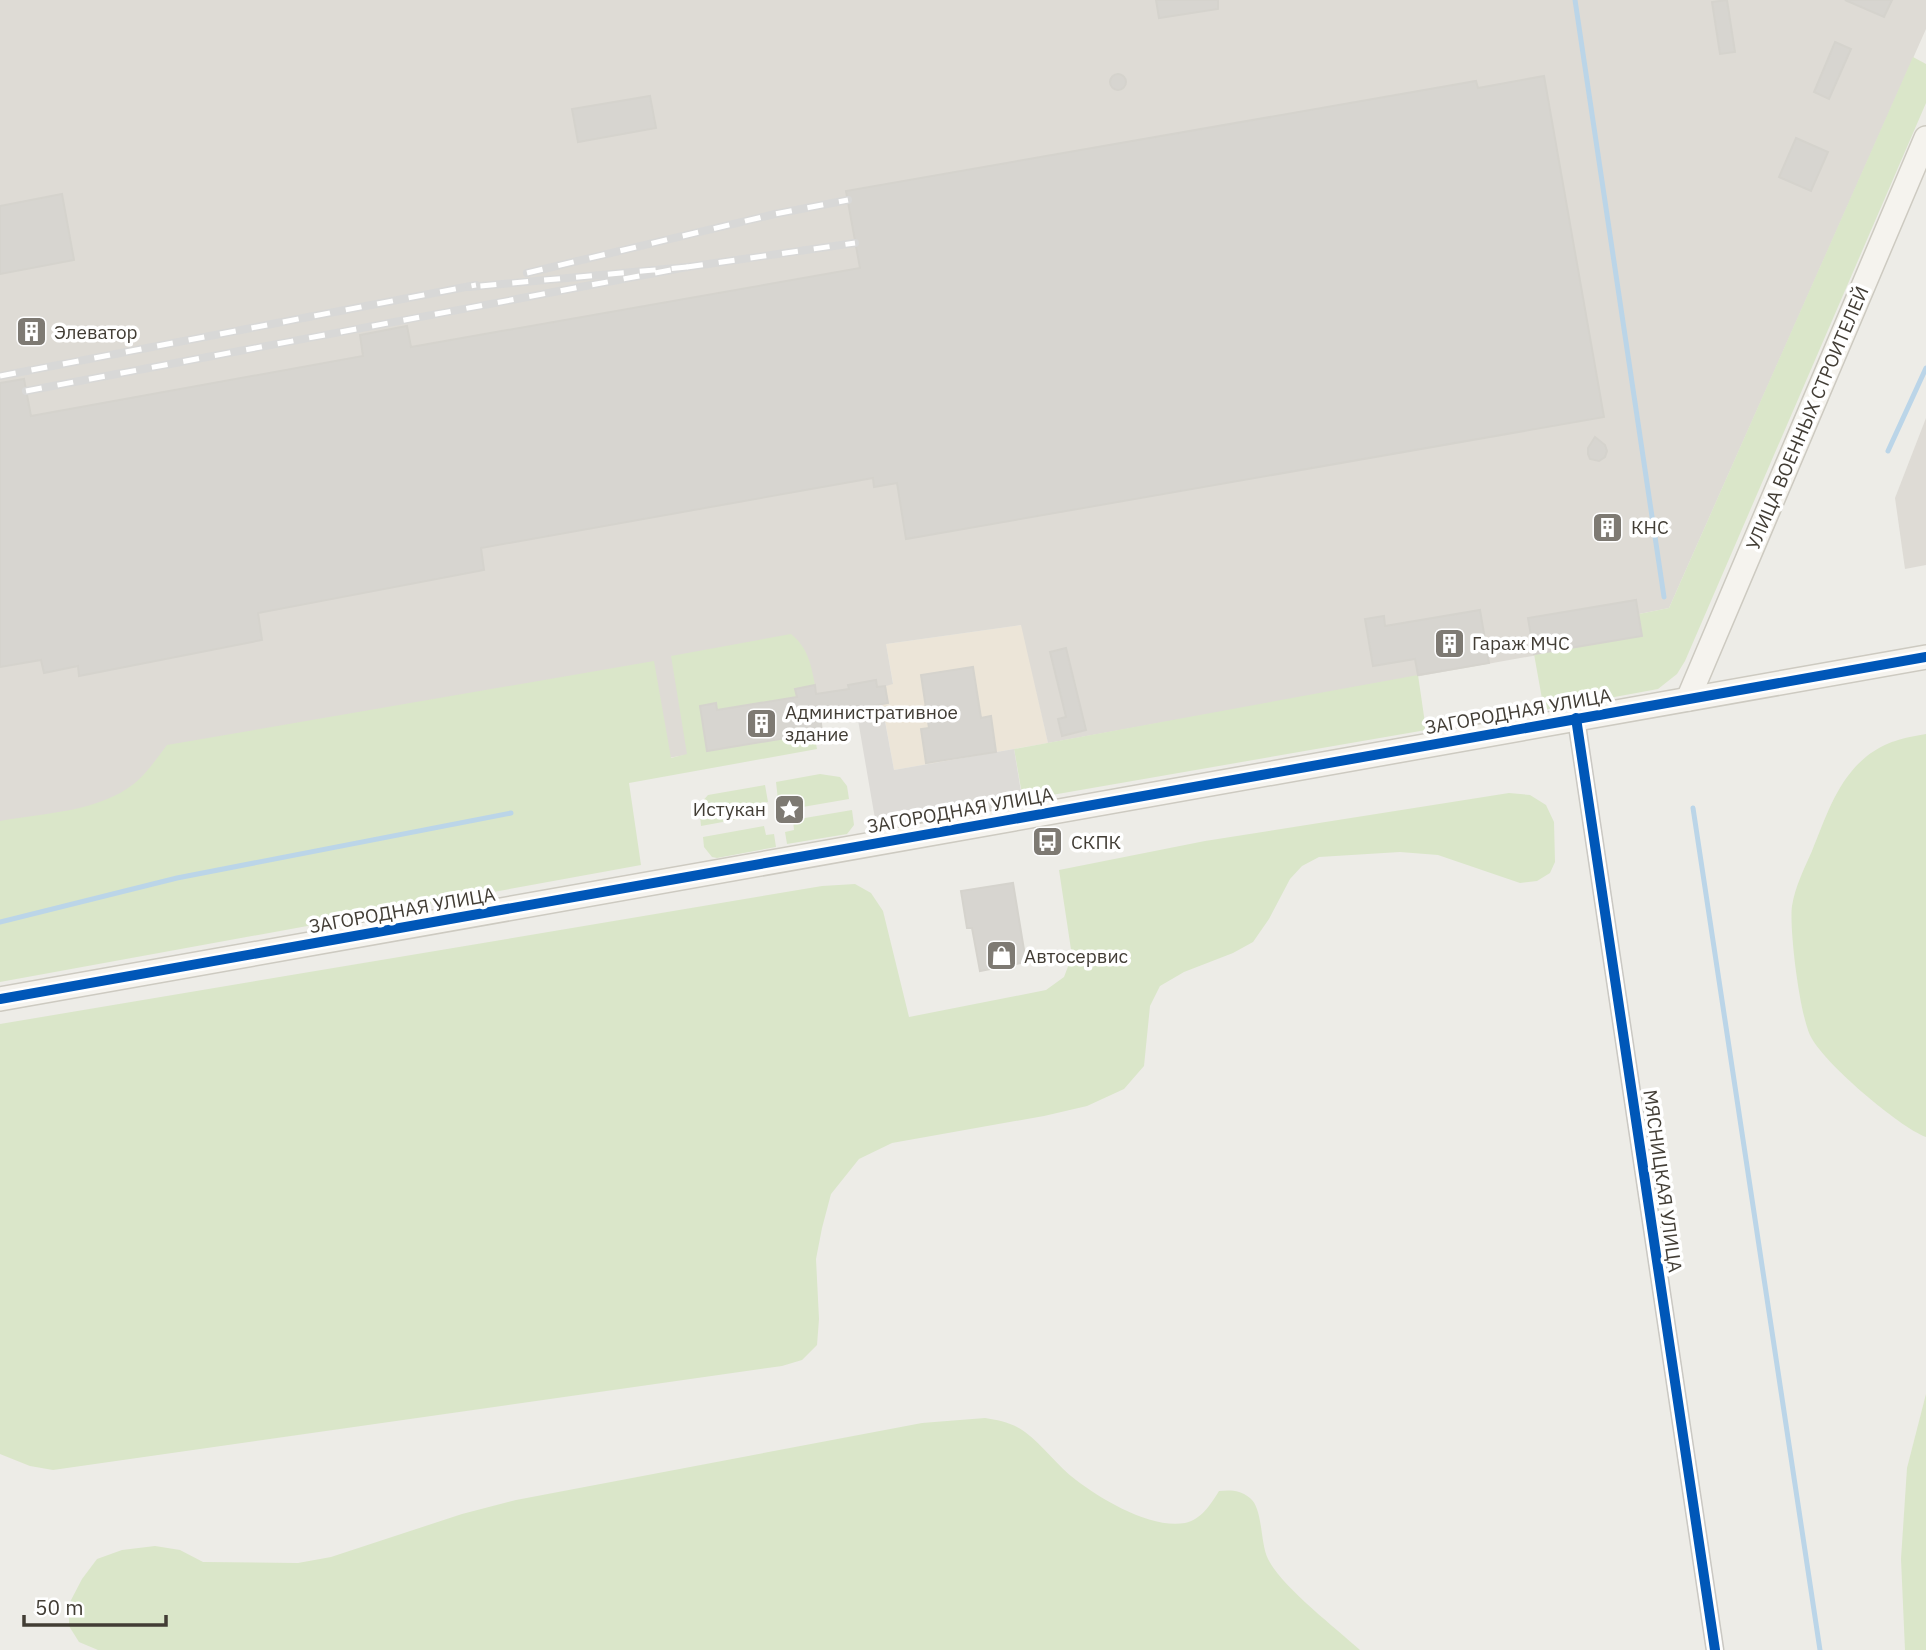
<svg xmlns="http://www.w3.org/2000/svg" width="1926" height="1650" font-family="'IBM Plex Sans',sans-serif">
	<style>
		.commercial { fill: #ece5d8 }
		.industrial { fill: #dedbd5 }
		.green { fill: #dae6c9 }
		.parking { fill: #dddbd7 }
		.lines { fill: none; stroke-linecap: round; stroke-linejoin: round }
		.stream { stroke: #bbd5e8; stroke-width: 5 }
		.building { fill: #d7d5d0; stroke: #d5d3cd; stroke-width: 2 }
		.street-casing { stroke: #cac8c3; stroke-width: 19 }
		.secondary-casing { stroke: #cdcac1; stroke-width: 26 }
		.street { stroke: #fcfcfb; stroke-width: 16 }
		.secondary { stroke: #f5f3ee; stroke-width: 23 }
		.rail-casing { stroke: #d8d8d7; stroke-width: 8 }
		.rail { stroke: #fff; stroke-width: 5; stroke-dasharray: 16; stroke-linecap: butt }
		.cycleway-casing { stroke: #fff; stroke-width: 15 }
		.cycleway { stroke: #0057b8; stroke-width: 10 }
		.labels { text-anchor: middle; stroke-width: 7; stroke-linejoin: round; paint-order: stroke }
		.poi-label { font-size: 19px; fill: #423d35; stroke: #fff; text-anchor: start }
		.street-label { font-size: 19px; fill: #423d35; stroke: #fff }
	</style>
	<rect width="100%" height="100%" fill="#edece7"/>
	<polygon class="commercial" points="1022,625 1048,743 894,770 882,704 885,686 893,683 886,644"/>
	<g class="industrial">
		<polygon points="0,0 1926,0 1926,29 1669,608 1639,614 1643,636 1048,743 1021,625 886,644 893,684 886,686 888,703 820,715 822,732 0,871"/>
		<polygon points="1926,418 1926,565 1905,569 1895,498"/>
	</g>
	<g class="green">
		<polygon points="1913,57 1926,64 1926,103 1685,661 1677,674 1658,689 1544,710 1534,654 1642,636 1639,614 1669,608"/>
		<path d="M791,634c17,14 20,30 24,51l-19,4 1,8 -80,13 -1,-7 -16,3 7,45 107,-18 3,16 -188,34 12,82 -641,117v-161c44,-8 99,-9 135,-38 12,-10 22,-25 32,-38l487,-84 17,97 16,-4 -16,-98z"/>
		<polygon points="1418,675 1426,730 1023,800 1014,749"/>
		<path d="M1926,734v403c-27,-10 -102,-74 -115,-100 -11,-20 -22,-108 -19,-131 3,-19 12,-37 20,-55 14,-34 25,-71 55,-95 20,-15 36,-18 59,-22z"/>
		<polygon points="820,774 840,777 847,786 849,799 791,809 789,798 778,800 776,782"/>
		<polygon points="765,785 768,802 759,803 761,815 701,826 699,805 708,795"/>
		<polygon points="1509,793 1530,795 1546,805 1554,822 1555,862 1550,873 1537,881 1520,883 1438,855 1400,852 1319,857 1302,866 1290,879 1269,919 1253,942 1233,953 1184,972 1160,986 1150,1006 1144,1066 1124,1089 1087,1106 1044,1116 892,1143 859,1159 831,1194 822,1228 816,1259 819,1319 817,1345 802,1360 782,1366 53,1470 30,1466 0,1454 0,1024 822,886 855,884 871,893 883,911 909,1017 1046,990 1064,977 1072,956 1059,870 1205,841"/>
		<polygon points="852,810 854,825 847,834 787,844 785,832 794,830 793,820"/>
		<polygon points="764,826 766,835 774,834 776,847 717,858 712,857 704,847 703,837"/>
		<polygon points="1926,1394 1926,1650 1905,1650 1901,1559 1907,1468"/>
		<path d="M985,1418c14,2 28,5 40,14 19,14 32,34 51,48 26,20 75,49 109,43 16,-3 26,-19 34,-32 12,-1 21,-1 31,7 13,10 10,45 18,61 14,28 67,68 92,91h-1262l-19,-8 -10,-16v-22l13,-25 15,-20 25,-9 33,-4 25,4 23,12 95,1 33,-6 131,-43 54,-14 406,-77z"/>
	</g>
	<polygon class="parking" points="884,716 894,770 1014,749 1025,816 879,842 858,720"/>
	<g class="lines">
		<g class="stream">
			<polyline points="1575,0 1664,597"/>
			<polyline points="1888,451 1926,368"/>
			<polyline points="1693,808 1820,1650"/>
			<polyline points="0,922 177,878 511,813"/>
		</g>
	</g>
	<g class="building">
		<polygon points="1156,0 1218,0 1218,9 1159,18"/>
		<polygon points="1727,0 1735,52 1720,54 1712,2"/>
		<polygon points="1845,0 1892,0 1884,17"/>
		<polygon points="1835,42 1851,49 1829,99 1814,92"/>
		<circle cx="1118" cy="82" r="8"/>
		<polygon points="1544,76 1604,417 906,539 897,483 874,487 873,478 481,548 484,570 258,613 262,640 79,676 78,666 44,673 41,660 0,667 0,383 24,379 31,416 363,356 360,335 407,326 411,347 860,268 846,191 1476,81 1478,88"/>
		<polygon points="650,96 656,128 578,142 572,109"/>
		<polygon points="1796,138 1828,152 1811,191 1779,177"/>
		<polygon points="62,194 74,260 0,274 0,206"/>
		<polygon points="1595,437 1605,445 1607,451 1605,457 1599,461 1590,459 1588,454 1588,448"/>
		<circle cx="1608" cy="527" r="11"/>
		<polygon points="1636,600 1642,636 1534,654 1528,618"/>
		<polygon points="1480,610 1489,663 1418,675 1415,659 1373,666 1365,619 1384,616 1385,626"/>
		<polygon points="1066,648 1086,730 1062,736 1058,719 1066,717 1050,652"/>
		<polygon points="973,667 981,718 991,716 996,752 926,763 921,729 929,728 921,675"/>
		<polygon points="876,680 877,687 885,686 888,703 820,715 822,732 707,751 700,706 716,703 717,710 797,697 795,689 815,685 816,694 849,689 848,685"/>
		<polygon points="1013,883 1026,962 980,971 972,928 967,928 961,891"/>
	</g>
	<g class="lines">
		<defs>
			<polyline id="street" points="1576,718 1715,1650"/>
			<g id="secondary">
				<polyline points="1688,699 1926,138"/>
				<polyline points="0,999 1926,657"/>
			</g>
		</defs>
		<use href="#street" class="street-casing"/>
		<use href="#secondary" class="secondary-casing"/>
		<use href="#street" class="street"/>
		<use href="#secondary" class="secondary"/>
		<defs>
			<g id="rail">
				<polyline points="687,267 855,243"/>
				<polyline points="527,273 775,214 848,200"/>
				<polyline points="0,376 476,285"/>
				<polyline points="26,391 687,267 469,287"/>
			</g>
		</defs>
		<use href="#rail" class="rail-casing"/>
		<use href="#rail" class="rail"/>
		<defs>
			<g id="cycleway">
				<polyline points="1576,718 1715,1650"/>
				<polyline points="0,999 1926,657"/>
			</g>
		</defs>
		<use href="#cycleway" class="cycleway-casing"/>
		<use href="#cycleway" class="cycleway"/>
	</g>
	<defs>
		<symbol id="building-square" viewBox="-11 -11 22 22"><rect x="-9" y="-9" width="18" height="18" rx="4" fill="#7e7a73" stroke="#fff"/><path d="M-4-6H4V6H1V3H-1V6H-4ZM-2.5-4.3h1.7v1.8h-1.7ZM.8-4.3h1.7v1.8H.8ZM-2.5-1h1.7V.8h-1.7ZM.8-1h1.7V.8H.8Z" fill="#fff"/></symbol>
		<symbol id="sight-square" viewBox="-11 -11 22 22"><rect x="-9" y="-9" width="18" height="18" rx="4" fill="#7e7a73" stroke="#fff"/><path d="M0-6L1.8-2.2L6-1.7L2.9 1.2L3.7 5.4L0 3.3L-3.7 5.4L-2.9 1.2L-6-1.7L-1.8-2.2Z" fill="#fff"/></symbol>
		<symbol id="bus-square" viewBox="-11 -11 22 22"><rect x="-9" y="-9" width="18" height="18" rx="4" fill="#7e7a73" stroke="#fff"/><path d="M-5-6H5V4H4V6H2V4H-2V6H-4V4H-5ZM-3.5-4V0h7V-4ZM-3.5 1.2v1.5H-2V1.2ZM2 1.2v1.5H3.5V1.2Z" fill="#fff"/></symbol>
		<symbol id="shop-square" viewBox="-11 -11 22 22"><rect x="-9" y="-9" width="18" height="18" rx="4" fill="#7e7a73" stroke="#fff"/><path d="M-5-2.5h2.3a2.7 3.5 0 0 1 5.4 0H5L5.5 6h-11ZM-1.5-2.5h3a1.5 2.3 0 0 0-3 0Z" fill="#fff"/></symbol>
	</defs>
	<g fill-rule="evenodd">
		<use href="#building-square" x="14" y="314" width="35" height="35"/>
		<use href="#building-square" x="1590" y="510" width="35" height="35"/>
		<use href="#building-square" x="1432" y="626" width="35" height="35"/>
		<use href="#building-square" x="744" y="706" width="35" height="35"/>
		<use href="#sight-square" x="772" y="792" width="35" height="35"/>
		<use href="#bus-square" x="1030" y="824" width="35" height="35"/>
		<use href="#shop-square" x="984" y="938" width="35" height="35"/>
	</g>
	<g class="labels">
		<g class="poi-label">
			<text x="54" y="339">Элеватор</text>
			<text x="1631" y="534">КНС</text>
			<text x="1472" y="650">Гараж МЧС</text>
			<text x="785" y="719">Административное<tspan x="785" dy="22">здание</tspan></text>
			<text x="766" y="816" text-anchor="end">Истукан</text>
			<text x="1071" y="849">СКПК</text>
			<text x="1024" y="963">Автосервис</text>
		</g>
		<g class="street-label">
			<text transform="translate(1807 418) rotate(-67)" y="7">УЛИЦА ВОЕННЫХ СТРОИТЕЛЕЙ</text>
			<text transform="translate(1518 711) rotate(-10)" y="7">ЗАГОРОДНАЯ УЛИЦА</text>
			<text transform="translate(960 810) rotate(-10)" y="7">ЗАГОРОДНАЯ УЛИЦА</text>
			<text transform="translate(402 910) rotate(-10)" y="7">ЗАГОРОДНАЯ УЛИЦА</text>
			<text transform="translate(1663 1181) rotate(82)" y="7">МЯСНИЦКАЯ УЛИЦА</text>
		</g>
	</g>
	<path d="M24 1615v10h142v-10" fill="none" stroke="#423d35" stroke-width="3.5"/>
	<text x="35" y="1615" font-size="21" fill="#423d35" stroke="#ffffff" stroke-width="5" paint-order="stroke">50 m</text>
</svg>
